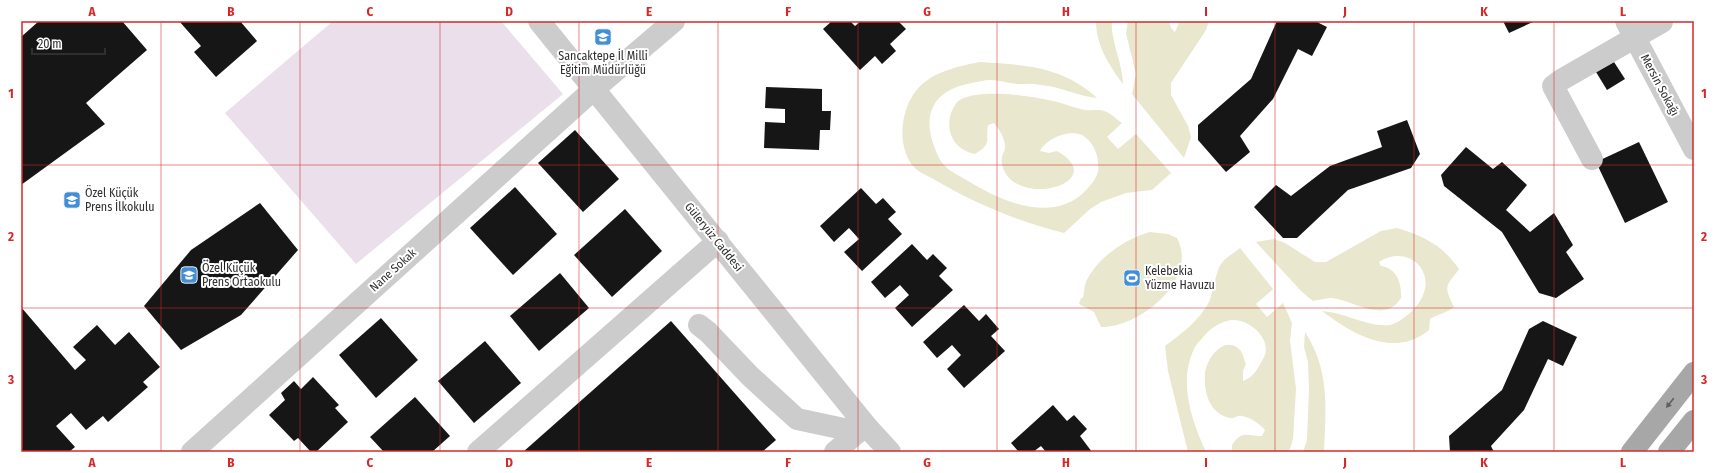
<svg xmlns="http://www.w3.org/2000/svg" width="1715" height="473" font-family="'Fira Sans Condensed',sans-serif">
	<style>
		.green { fill: #ebdfeb }
		.water { fill: #e9e7cd }
		.building { fill: #161616 }
		.lines { fill: none; stroke-linecap: round; stroke-linejoin: round }
		.minor { stroke: #ccc; stroke-width: 22 }
		.major { stroke: #a7a7a7; stroke-width: 22 }
		.oneway { fill: #5f5f5f }
		.grid { fill: none; stroke: #d62828; stroke-width: 1; stroke-opacity: 0.55 }
		.labels { text-anchor: middle; stroke-width: 4; stroke-linejoin: round; paint-order: stroke }
		.poi-label { font-size: 12px; fill: #2f2f2f; stroke: #fff; text-anchor: start }
		.street-label { font-size: 12px; fill: #2f2f2f; stroke: #fff }
		.neatline { fill: none; stroke: #d62828; stroke-width: 1.5 }
		.grid-label { font-size: 13px; text-anchor: middle; font-weight: bold; fill: #d62828 }
	</style>
	<rect width="100%" height="100%" fill="#fff"/>
	<polygon class="green" points="333,21 501,21 563,94 356,264 225,113"/>
	<g class="water">
		<path d="M1096,21h16c-2,18 11,43 11,63 -14,-19 -27,-39 -27,-63z"/>
		<polygon points="1128,21 1169,21 1171,28 1175,32 1180,21 1209,21 1206,30 1171,83 1171,95 1188,126 1191,137 1184,158 1132,94 1136,74 1126,33"/>
		<path d="M980,62c44,3 82,4 117,36 -19,-2 -36,-11 -56,-13 -8,-2 -16,-1 -24,-1 -9,-1 -18,-4 -27,-4 -6,0 -12,2 -18,3 -29,5 -48,21 -41,53 2,8 7,22 12,28 6,7 17,12 25,17 34,21 87,44 119,8 7,-8 13,-15 11,-26 0,-11 -7,-23 -16,-28 -14,-6 -36,4 -42,16l9,2 8,-2c48,27 -19,53 -47,28 -5,-5 -10,-15 -8,-22 0,-3 3,-6 3,-9 1,-8 -6,-19 -11,-25l-6,2c-3,16 5,18 -13,29 -20,-4 -30,-21 -24,-41 1,-3 4,-8 6,-11 18,-15 78,-6 100,0 10,2 19,7 29,8 6,1 13,-1 18,1 6,1 13,9 18,12l-15,14 11,12 18,-15 35,39 -19,17 -26,3 -25,9 -11,7 -26,24c-45,-11 -90,-30 -129,-53 -6,-4 -16,-7 -21,-13 -14,-15 -14,-42 -7,-60 12,-32 42,-39 73,-45z"/>
		<path d="M1397,228c27,8 45,17 62,41 -13,18 -16,16 -5,38 -7,6 -16,7 -24,12l-1,11c-35,29 -77,4 -107,-19 23,1 46,17 68,14 8,-2 15,-8 21,-13 35,-33 0,-71 -32,-50l2,4c16,2 21,18 20,32 -17,27 -47,2 -69,0 -6,0 -13,2 -19,3l-12,-10 -45,-49 18,-3 11,4 30,19h11l55,-31z"/>
		<path d="M1150,232l18,2 9,4c22,41 -37,90 -76,89l-7,-15 -15,-8 2,-6h2c1,-5 1,-11 3,-16 11,-24 39,-43 64,-50z"/>
		<path d="M1240,248l33,41 -17,15 11,13 16,-14 9,20 -2,18 6,48 -3,50 -4,13h-57v-7c11,-16 15,-8 30,-9l3,-6c-5,-6 -15,-13 -23,-14 -5,-1 -8,3 -12,2 -21,-5 -26,-25 -25,-44 1,-15 19,-40 35,-24 3,3 4,10 6,14l-3,7v10c11,-4 15,-13 20,-22 11,-18 -12,-39 -29,-39 -11,0 -22,7 -29,15 -4,5 -9,9 -11,14 -16,34 -2,72 12,103h-18l-20,-81 -3,-25c16,-12 34,-25 44,-44 4,-9 7,-31 12,-38 4,-6 13,-11 19,-16z"/>
		<path d="M1305,332c25,39 21,76 19,120h-21l4,-12 2,-50 -1,-28 -4,-15z"/>
	</g>
	<g class="building">
		<polygon points="39,21 122,21 147,50 86,103 105,124 21,185 21,37"/>
		<polygon points="179,21 240,21 257,41 216,77 194,52 201,46"/>
		<polygon points="832,21 850,21 855,26 861,21 898,21 906,29 890,44 896,51 882,64 875,56 860,70 823,29"/>
		<polygon points="1277,21 1315,21 1327,27 1312,56 1298,49 1273,99 1240,136 1250,152 1226,172 1198,140 1198,125 1251,79"/>
		<polygon points="1503,21 1535,21 1509,33"/>
		<polygon points="1614,62 1625,79 1607,90 1596,72"/>
		<polygon points="766,87 822,89 822,111 831,111 830,130 820,130 819,150 764,148 765,122 785,123 785,109 765,108"/>
		<polygon points="1407,120 1420,154 1411,168 1348,190 1297,238 1283,238 1254,207 1276,185 1291,196 1330,166 1382,147 1377,131"/>
		<polygon points="575,130 619,179 583,212 538,163"/>
		<polygon points="1639,142 1668,202 1625,223 1596,162"/>
		<polygon points="1466,147 1493,169 1502,162 1527,185 1506,210 1530,232 1554,213 1573,245 1566,252 1584,279 1556,298 1539,293 1502,232 1444,186 1441,175"/>
		<polygon points="515,187 557,234 513,275 470,228"/>
		<polygon points="861,188 876,204 883,198 896,212 888,219 902,234 862,271 844,252 859,239 849,228 834,242 820,226"/>
		<polygon points="260,203 298,250 241,315 181,350 144,306 191,250"/>
		<polygon points="625,209 662,251 612,297 574,255"/>
		<polygon points="912,244 927,260 933,254 947,268 939,276 953,290 912,327 895,308 909,295 900,285 885,298 871,282"/>
		<polygon points="560,273 589,308 539,351 510,316"/>
		<polygon points="964,305 979,321 986,314 999,329 991,336 1005,351 964,388 947,369 961,355 952,345 937,358 923,342"/>
		<polygon points="21,307 75,370 86,360 73,347 97,325 115,345 129,332 160,367 143,382 148,387 108,422 103,416 86,430 71,413 56,426 75,447 69,452 21,452"/>
		<polygon points="381,318 418,360 376,398 339,355"/>
		<polygon points="671,321 776,440 762,452 523,452"/>
		<polygon points="1543,321 1577,337 1563,366 1548,359 1524,410 1491,446 1494,452 1450,452 1449,436 1502,390 1529,329"/>
		<polygon points="485,341 521,383 474,423 438,381"/>
		<polygon points="313,377 339,405 335,408 348,422 316,452 311,452 298,438 294,441 269,415 285,400 281,393 294,381 301,389"/>
		<polygon points="415,397 450,436 432,452 384,452 370,437"/>
		<polygon points="1053,405 1067,421 1074,415 1087,429 1080,436 1092,452 1046,452 1041,446 1033,452 1019,452 1011,443"/>
	</g>
	<g class="lines">
		<g class="minor">
			<polyline points="539,21 867,427 890,452"/>
			<polyline points="1626,21 1694,149"/>
			<polyline points="1592,159 1553,86 1561,80 1662,22"/>
			<polyline points="699,325 708,332 750,376 797,419 858,432"/>
			<polyline points="192,452 594,89 674,21"/>
			<polyline points="478,452 718,241"/>
			<polyline points="835,452 858,432 867,427"/>
		</g>
		<g class="major">
			<polyline points="1632,452 1694,373"/>
			<polyline points="1669,452 1694,421"/>
		</g>
	</g>
	<defs><path id="oneway-solid" d="M-6-.8H1V-3.2L6.5 0L1 3.2V.8H-6Z"/></defs>
	<use class="oneway" href="#oneway-solid" transform="translate(1670 403) rotate(128)"/>
	<path class="grid" d="M161,21v431M300,21v431M440,21v431M579,21v431M718,21v431M858,21v431M997,21v431M1136,21v431M1275,21v431M1414,21v431M1554,21v431M21,165h1673M21,308h1673"/>
	<defs>
		<symbol id="school-square" viewBox="-11 -11 22 22"><rect x="-9" y="-9" width="18" height="18" rx="4" fill="#438ed4" stroke="#fff"/><path d="M0-5L7-2L0 1L-7-2ZM-4 1L0 2.5L4 1V4Q0 6-4 4Z" fill="#fff"/></symbol>
		<symbol id="stadium-square" viewBox="-11 -11 22 22"><rect x="-9" y="-9" width="18" height="18" rx="4" fill="#438ed4" stroke="#fff"/><path d="M0-5a6.5 5 0 1 0 0 10a6.5 5 0 1 0 0-10ZM-3.5-1.8h7v3.6h-7Z" fill="#fff"/></symbol>
	</defs>
	<g fill-rule="evenodd">
		<use href="#school-square" x="593" y="27" width="20" height="20"/>
		<use href="#school-square" x="62" y="190" width="20" height="20"/>
		<use href="#school-square" x="179" y="265" width="20" height="20"/>
		<use href="#stadium-square" x="1122" y="268" width="20" height="20"/>
	</g>
	<g class="labels">
		<g class="poi-label">
			<text x="603" y="60" text-anchor="middle">Sancaktepe İl Milli<tspan x="603" dy="14">Eğitim Müdürlüğü</tspan></text>
			<text x="85" y="197">Özel Küçük<tspan x="85" dy="14">Prens İlkokulu</tspan></text>
			<text x="202" y="272">Özel Küçük<tspan x="202" dy="14">Prens Ortaokulu</tspan></text>
			<text x="1145" y="275">Kelebekia<tspan x="1145" dy="14">Yüzme Havuzu</tspan></text>
		</g>
		<g class="street-label">
			<text transform="translate(1660 85) rotate(62)" y="4">Mersin Sokağı</text>
			<text transform="translate(714 237) rotate(51)" y="4">Güleryüz Caddesi</text>
			<text transform="translate(393 270) rotate(-42)" y="4">Nane Sokak</text>
		</g>
	</g>
	<rect width="1715" height="473" fill="none" stroke="#ffffff" stroke-width="44"/>
	<path d="M32 48v6h73v-6" fill="none" stroke="#2f2f2f" stroke-width="2"/>
	<text x="38" y="48" font-size="12" fill="#2f2f2f" stroke="#ffffff" stroke-width="3" paint-order="stroke">20 m</text>
	<rect x="22" y="22" width="1671" height="429" class="neatline"/>
	<g class="grid-label">
		<text x="92" y="16">A</text>
		<text x="231" y="16">B</text>
		<text x="370" y="16">C</text>
		<text x="509" y="16">D</text>
		<text x="649" y="16">E</text>
		<text x="788" y="16">F</text>
		<text x="927" y="16">G</text>
		<text x="1066" y="16">H</text>
		<text x="1206" y="16">I</text>
		<text x="1345" y="16">J</text>
		<text x="1484" y="16">K</text>
		<text x="1623" y="16">L</text>
		<text x="11" y="98">1</text>
		<text x="1704" y="98">1</text>
		<text x="11" y="241">2</text>
		<text x="1704" y="241">2</text>
		<text x="11" y="384">3</text>
		<text x="1704" y="384">3</text>
		<text x="92" y="467">A</text>
		<text x="231" y="467">B</text>
		<text x="370" y="467">C</text>
		<text x="509" y="467">D</text>
		<text x="649" y="467">E</text>
		<text x="788" y="467">F</text>
		<text x="927" y="467">G</text>
		<text x="1066" y="467">H</text>
		<text x="1206" y="467">I</text>
		<text x="1345" y="467">J</text>
		<text x="1484" y="467">K</text>
		<text x="1623" y="467">L</text>
	</g>
</svg>
